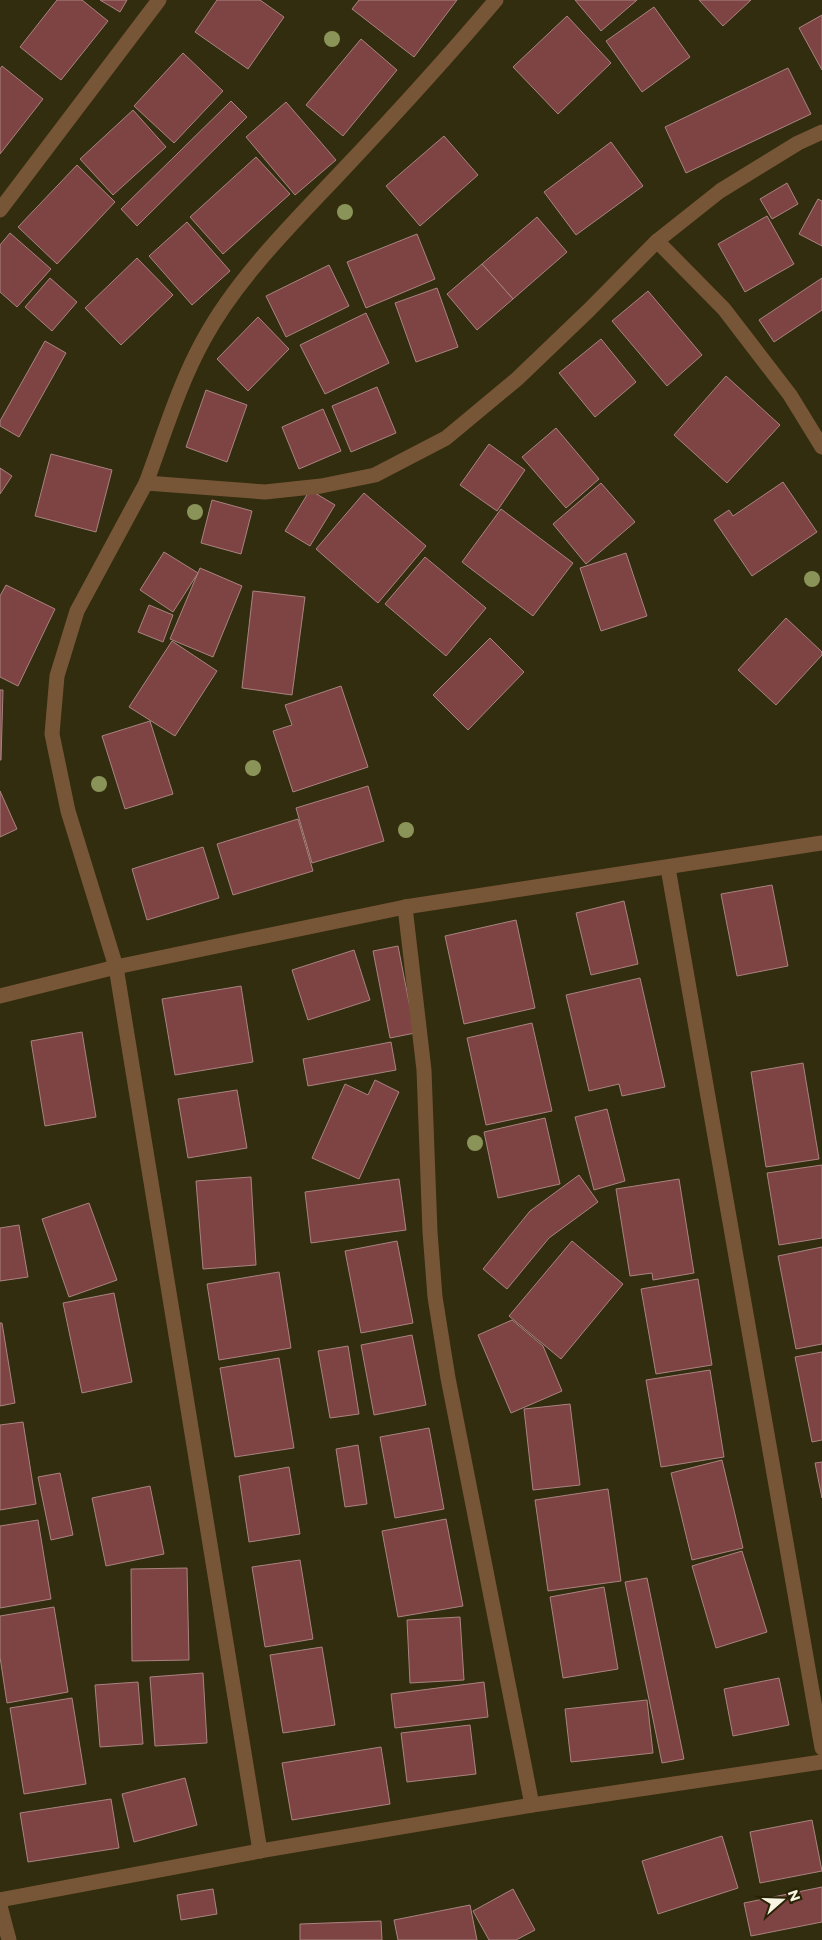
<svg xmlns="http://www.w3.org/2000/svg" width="822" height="1940" font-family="Montserrat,sans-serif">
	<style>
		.building { fill: #7e4443; stroke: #a98381 }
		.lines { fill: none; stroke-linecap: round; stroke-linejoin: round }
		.street { stroke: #775637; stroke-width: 15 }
		.tree { fill: #8b9458 }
	</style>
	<rect width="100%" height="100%" fill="#322d0e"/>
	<g class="building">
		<polygon points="57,0 82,0 108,21 61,80 20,47"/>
		<polygon points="100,0 127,0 120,12"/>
		<polygon points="217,0 260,0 284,17 248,69 195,32"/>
		<polygon points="359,0 457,0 414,57 352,9"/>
		<polygon points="575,0 637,0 601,31"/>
		<polygon points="699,0 751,0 723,26"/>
		<polygon points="654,7 690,57 642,92 606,41"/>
		<polygon points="822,15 822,70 799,28"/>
		<polygon points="567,16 611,63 558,114 513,67"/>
		<polygon points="361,39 397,70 343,136 306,105"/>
		<polygon points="183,53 223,91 174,143 134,106"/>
		<polygon points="2,66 43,99 0,154 0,69"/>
		<polygon points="788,68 811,114 686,173 665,127"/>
		<polygon points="231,101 247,117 137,226 121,209"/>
		<polygon points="286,102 336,160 295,195 246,137"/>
		<polygon points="133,110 166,147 113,195 80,159"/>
		<polygon points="444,136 478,175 420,226 386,186"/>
		<polygon points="611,142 643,186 576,235 544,192"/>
		<polygon points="256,157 290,194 223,254 190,217"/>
		<polygon points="77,165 115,202 57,264 18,227"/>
		<polygon points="787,183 798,204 772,219 760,199"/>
		<polygon points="818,199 822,201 822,246 799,234"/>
		<polygon points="767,216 794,264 745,292 718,244"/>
		<polygon points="537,217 567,252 513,299 482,264"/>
		<polygon points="187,222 230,271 192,305 149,256"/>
		<polygon points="10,233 51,269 17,307 0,292 0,245"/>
		<polygon points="417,234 435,279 366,308 347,262"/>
		<polygon points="137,258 173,295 121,345 85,308"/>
		<polygon points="482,264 513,299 477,330 447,294"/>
		<polygon points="329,265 349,306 286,337 266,296"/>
		<polygon points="50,278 77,302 52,331 25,307"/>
		<polygon points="822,278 822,310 774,342 759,320"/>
		<polygon points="437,288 458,347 416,362 395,303"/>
		<polygon points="648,291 702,355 667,386 612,321"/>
		<polygon points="366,313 389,363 325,394 300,345"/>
		<polygon points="258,317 289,349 248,391 217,359"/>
		<polygon points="601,339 636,382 595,417 559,373"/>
		<polygon points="45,341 66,353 19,437 0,426 0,421"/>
		<polygon points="726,376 780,425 727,483 674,435"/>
		<polygon points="377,387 396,433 351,452 332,406"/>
		<polygon points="206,390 247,405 227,462 186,447"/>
		<polygon points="323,409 341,451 299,469 282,427"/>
		<polygon points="556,428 599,479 566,508 522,457"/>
		<polygon points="489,444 525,470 497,511 460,485"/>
		<polygon points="51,454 112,470 96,532 35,516"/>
		<polygon points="0,468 12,476 0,494"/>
		<polygon points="783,482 817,532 752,576 714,520 729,510 733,516"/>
		<polygon points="601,483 635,522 586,564 553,524"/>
		<polygon points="310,490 335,505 310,546 285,531"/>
		<polygon points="364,493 426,546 378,603 316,549"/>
		<polygon points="212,500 252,511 241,554 201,543"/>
		<polygon points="501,509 573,563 533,616 462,562"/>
		<polygon points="164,552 198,573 173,612 140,590"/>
		<polygon points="626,553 647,616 601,631 580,568"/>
		<polygon points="425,557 486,608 446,656 385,604"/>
		<polygon points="200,568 242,586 213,657 170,639"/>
		<polygon points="6,585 55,609 18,686 0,677 0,596"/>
		<polygon points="253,591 305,597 292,695 242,688"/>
		<polygon points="149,605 173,615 163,642 138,632"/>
		<polygon points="786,618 822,652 822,655 776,705 738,670"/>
		<polygon points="490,638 524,672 468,730 433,695"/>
		<polygon points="172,641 217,671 175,736 129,707"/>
		<polygon points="341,686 368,767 293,792 273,731 292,725 285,705"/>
		<polygon points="0,690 3,690 1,760 0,760"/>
		<polygon points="150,721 173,794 125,809 102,736"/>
		<polygon points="368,786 384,841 312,863 296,808"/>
		<polygon points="0,791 17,829 0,837"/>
		<polygon points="298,819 313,871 233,895 217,844"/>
		<polygon points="203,847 219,898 147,920 132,869"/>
		<polygon points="772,885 788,966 737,976 721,894"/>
		<polygon points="624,901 638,964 591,975 576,913"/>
		<polygon points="516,920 535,1008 464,1024 445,936"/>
		<polygon points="398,946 415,1033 390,1038 373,951"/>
		<polygon points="354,950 370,1000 308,1020 292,970"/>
		<polygon points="640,978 665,1087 622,1096 619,1084 589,1091 566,995"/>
		<polygon points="241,986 253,1062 175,1075 162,999"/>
		<polygon points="532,1023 552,1111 486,1125 467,1038"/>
		<polygon points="82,1032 96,1117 45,1126 31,1041"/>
		<polygon points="391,1042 396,1070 308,1086 303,1059"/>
		<polygon points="803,1063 819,1159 766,1167 751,1072"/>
		<polygon points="375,1080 399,1092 359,1179 312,1158 345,1084 368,1095"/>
		<polygon points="237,1090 247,1148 188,1158 178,1099"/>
		<polygon points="607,1109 625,1181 594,1190 575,1117"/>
		<polygon points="545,1118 560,1184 498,1198 484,1132"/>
		<polygon points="822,1165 822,1238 779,1245 767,1173"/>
		<polygon points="579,1175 598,1202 549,1238 507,1289 483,1269 530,1211"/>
		<polygon points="251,1177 256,1265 203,1269 196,1181"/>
		<polygon points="399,1179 406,1230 311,1243 305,1192"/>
		<polygon points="679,1179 694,1273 653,1280 652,1273 630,1276 616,1189"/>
		<polygon points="89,1203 117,1280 69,1297 42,1219"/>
		<polygon points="19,1225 28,1277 0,1281 0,1228"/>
		<polygon points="397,1241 413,1323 361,1333 345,1251"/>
		<polygon points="572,1241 623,1284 561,1359 509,1316"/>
		<polygon points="822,1247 822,1344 796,1349 778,1256"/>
		<polygon points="279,1272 291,1348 219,1360 207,1284"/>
		<polygon points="698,1279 712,1365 656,1374 641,1289"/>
		<polygon points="114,1293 132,1382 82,1393 63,1303"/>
		<polygon points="512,1320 543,1346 562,1391 511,1413 478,1335"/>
		<polygon points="0,1323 2,1323 15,1403 0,1406"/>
		<polygon points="412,1335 426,1405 374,1415 361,1345"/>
		<polygon points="348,1346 359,1414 330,1418 318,1351"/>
		<polygon points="822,1352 822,1440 812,1442 795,1357"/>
		<polygon points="279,1358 294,1448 235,1457 220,1368"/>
		<polygon points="710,1370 724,1457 661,1467 646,1380"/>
		<polygon points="570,1404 580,1485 533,1490 524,1409"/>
		<polygon points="23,1422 36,1504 0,1510 0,1425"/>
		<polygon points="429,1428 444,1509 395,1518 380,1437"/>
		<polygon points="358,1445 367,1504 345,1507 336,1449"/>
		<polygon points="722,1460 743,1548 692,1560 671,1473"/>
		<polygon points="822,1462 822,1498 815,1463"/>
		<polygon points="289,1467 300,1534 249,1542 239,1476"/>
		<polygon points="60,1473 73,1535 51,1540 38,1477"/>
		<polygon points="150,1486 164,1554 106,1566 92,1498"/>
		<polygon points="608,1489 621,1581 548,1591 535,1500"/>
		<polygon points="446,1519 463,1606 398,1617 382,1531"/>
		<polygon points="38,1520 51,1599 0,1608 0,1526"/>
		<polygon points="742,1551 767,1632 716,1648 692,1566"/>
		<polygon points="300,1560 313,1639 265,1647 252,1567"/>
		<polygon points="187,1568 189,1660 132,1661 131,1569"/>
		<polygon points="647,1578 684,1759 662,1763 625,1582"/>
		<polygon points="604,1587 618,1669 563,1678 550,1597"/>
		<polygon points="54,1607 68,1692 7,1703 0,1657 0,1616"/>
		<polygon points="460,1617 464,1680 410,1683 407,1620"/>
		<polygon points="322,1647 335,1725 283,1733 270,1655"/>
		<polygon points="203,1673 207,1743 155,1746 150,1677"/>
		<polygon points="779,1678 789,1725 733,1736 724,1689"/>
		<polygon points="138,1682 143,1744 100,1747 95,1685"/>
		<polygon points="484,1682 488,1717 395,1728 391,1694"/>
		<polygon points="72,1698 86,1784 24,1794 10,1708"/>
		<polygon points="647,1700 653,1753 571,1762 565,1709"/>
		<polygon points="470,1725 476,1774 407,1782 401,1733"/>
		<polygon points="381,1747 390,1804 292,1820 282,1763"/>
		<polygon points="185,1778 197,1825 134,1842 122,1794"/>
		<polygon points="111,1799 119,1848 28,1862 20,1813"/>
		<polygon points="812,1820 822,1871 760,1883 750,1832"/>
		<polygon points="722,1836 738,1888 658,1914 642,1861"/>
		<polygon points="822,1887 822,1922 751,1936 744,1903"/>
		<polygon points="213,1889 217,1914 181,1920 177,1895"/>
		<polygon points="513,1889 535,1930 516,1940 489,1940 473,1911"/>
		<polygon points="470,1905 477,1940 398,1940 394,1920"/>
		<polygon points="381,1921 382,1940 300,1940 300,1924"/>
	</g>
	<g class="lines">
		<g class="street">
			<polyline points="0,210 159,0"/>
			<polyline points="657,241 724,309 790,395 822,447"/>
			<path d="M146,483c18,-48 33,-99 58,-144 33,-61 90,-117 137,-167 53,-56 105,-113 155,-172"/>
			<polyline points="668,868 822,1748"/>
			<polyline points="405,907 424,1070 430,1232 435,1297 448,1378 532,1805"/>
			<polyline points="0,996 116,967 405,907 822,843"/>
			<polyline points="260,1851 116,967 68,811 52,734 57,676 77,611 146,483 265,492 321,486 375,475 446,438 517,379 589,310 657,241 720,191 798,143 822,132"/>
			<polyline points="0,1900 260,1851 532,1805 822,1762"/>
			<polyline points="0,1906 9,1940"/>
		</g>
	</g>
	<g class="tree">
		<circle cx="332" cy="39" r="8"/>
		<circle cx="345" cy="212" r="8"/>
		<circle cx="195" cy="512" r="8"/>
		<circle cx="812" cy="579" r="8"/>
		<circle cx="253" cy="768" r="8"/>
		<circle cx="99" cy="784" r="8"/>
		<circle cx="406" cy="830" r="8"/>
		<circle cx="475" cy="1143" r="8"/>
	</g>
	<g transform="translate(782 1900) rotate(70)" stroke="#282304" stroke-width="4" paint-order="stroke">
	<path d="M0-4L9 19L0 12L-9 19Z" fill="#f8f5e3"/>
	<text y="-8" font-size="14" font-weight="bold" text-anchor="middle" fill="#f8f5e3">N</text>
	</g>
</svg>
